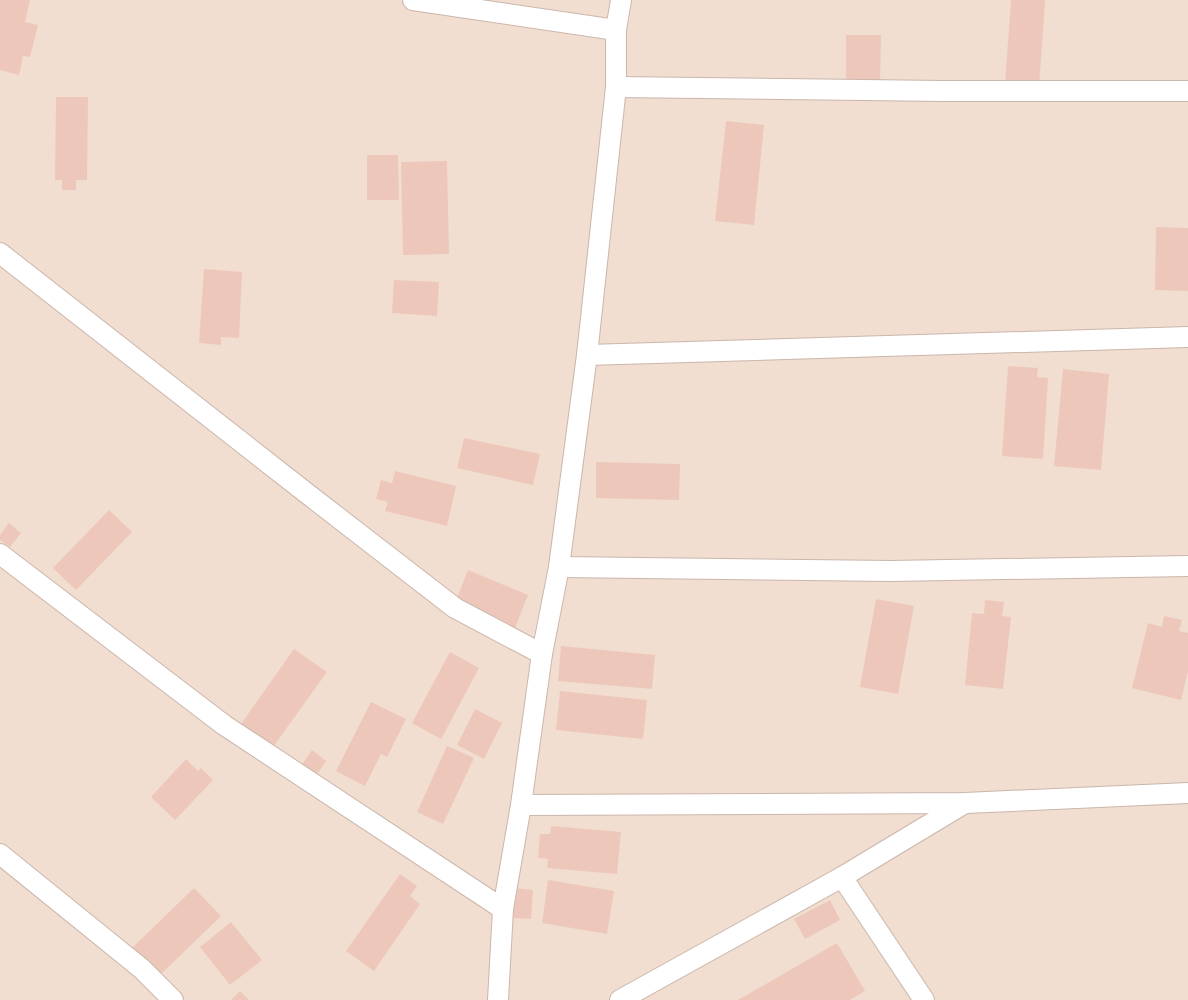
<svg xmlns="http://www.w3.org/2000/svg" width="1188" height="1000" font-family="Mulish,sans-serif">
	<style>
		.residential { fill: #f1ded0 }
		.building { fill: #edc8ba }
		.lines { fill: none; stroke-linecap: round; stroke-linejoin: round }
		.minor-casing { stroke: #cbb6ab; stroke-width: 22 }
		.minor { stroke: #fff; stroke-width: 20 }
	</style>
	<rect width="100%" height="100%" fill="#faede0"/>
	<rect class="residential" x="0" y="0" width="1188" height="1000"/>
	<g class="building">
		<polygon points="0,0 30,0 25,22 38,25 30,57 23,56 19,75 0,70"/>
		<polygon points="1011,0 1045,0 1039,87 1005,84"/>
		<polygon points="846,35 881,35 880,83 846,82"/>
		<polygon points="56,97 88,97 87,180 76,180 76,190 62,190 62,180 55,180"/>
		<polygon points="726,121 764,125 754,225 715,221"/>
		<polygon points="367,155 398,155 399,200 367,200"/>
		<polygon points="447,161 449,254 403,255 401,162"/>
		<polygon points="1156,227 1188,228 1188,291 1155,290"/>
		<polygon points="204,269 242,272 239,338 221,337 221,345 199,343"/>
		<polygon points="394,280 439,282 437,316 392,313"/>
		<polygon points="1008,366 1038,368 1037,377 1048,378 1043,459 1002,456"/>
		<polygon points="1063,369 1109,374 1101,470 1054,466"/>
		<polygon points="464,438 540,454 533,485 457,468"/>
		<polygon points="596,462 680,464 679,500 596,498"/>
		<polygon points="395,471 456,486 447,526 385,511 388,502 376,499 381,480 392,483"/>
		<polygon points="109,510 132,532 76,590 53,568"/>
		<polygon points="9,523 21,533 10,547 0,540 0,535"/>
		<polygon points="468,570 528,595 515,628 455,603"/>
		<polygon points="876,599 914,606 898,694 860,687"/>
		<polygon points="985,600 1004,602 1002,616 1011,617 1003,689 965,685 972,613 984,614"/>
		<polygon points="1164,616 1182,620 1179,631 1188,633 1188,671 1181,700 1132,688 1148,623 1162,627"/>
		<polygon points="561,646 655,655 652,689 558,681"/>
		<polygon points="294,649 327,672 273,747 241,724"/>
		<polygon points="450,652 479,668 441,739 412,723"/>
		<polygon points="560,691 647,700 643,739 556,730"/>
		<polygon points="371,702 406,719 387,757 381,754 365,786 336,771"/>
		<polygon points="475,709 502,723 484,759 457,745"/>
		<polygon points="447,746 474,758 443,824 417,812"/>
		<polygon points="312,750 326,761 316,776 301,766"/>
		<polygon points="186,759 198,771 201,768 213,780 175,820 151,797"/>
		<polygon points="551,826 621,832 617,874 547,868 548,859 538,858 540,834 550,834"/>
		<polygon points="400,874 417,886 410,896 420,904 374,971 346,951"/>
		<polygon points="548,880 614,891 607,934 542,923"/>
		<polygon points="194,888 221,916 158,977 131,949"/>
		<polygon points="515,888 533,890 531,919 513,918"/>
		<polygon points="830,900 840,920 805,939 794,919"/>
		<polygon points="231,922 262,960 230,985 200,947"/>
		<polygon points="837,943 865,991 850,1000 738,1000"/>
		<polygon points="240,991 249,1000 231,1000"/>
	</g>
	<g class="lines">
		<defs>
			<g id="minor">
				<polyline points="413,0 616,30"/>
				<polyline points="616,87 943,91 1188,91"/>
				<polyline points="0,253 309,495 455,608 542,654"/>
				<polyline points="587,355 1188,337"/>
				<polyline points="0,554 224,725 503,909"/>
				<polyline points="559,567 891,571 1188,566"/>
				<polyline points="521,805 965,803 1188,793"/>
				<polyline points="0,854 142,969 173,1000"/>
				<polyline points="842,877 924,1000"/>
				<polyline points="498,1000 503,909 521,805 542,654 559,567 587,355 616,87 616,30 621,0"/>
				<polyline points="620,1000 842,877 965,803"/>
			</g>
		</defs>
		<use href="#minor" class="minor-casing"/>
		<use href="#minor" class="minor"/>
	</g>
</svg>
